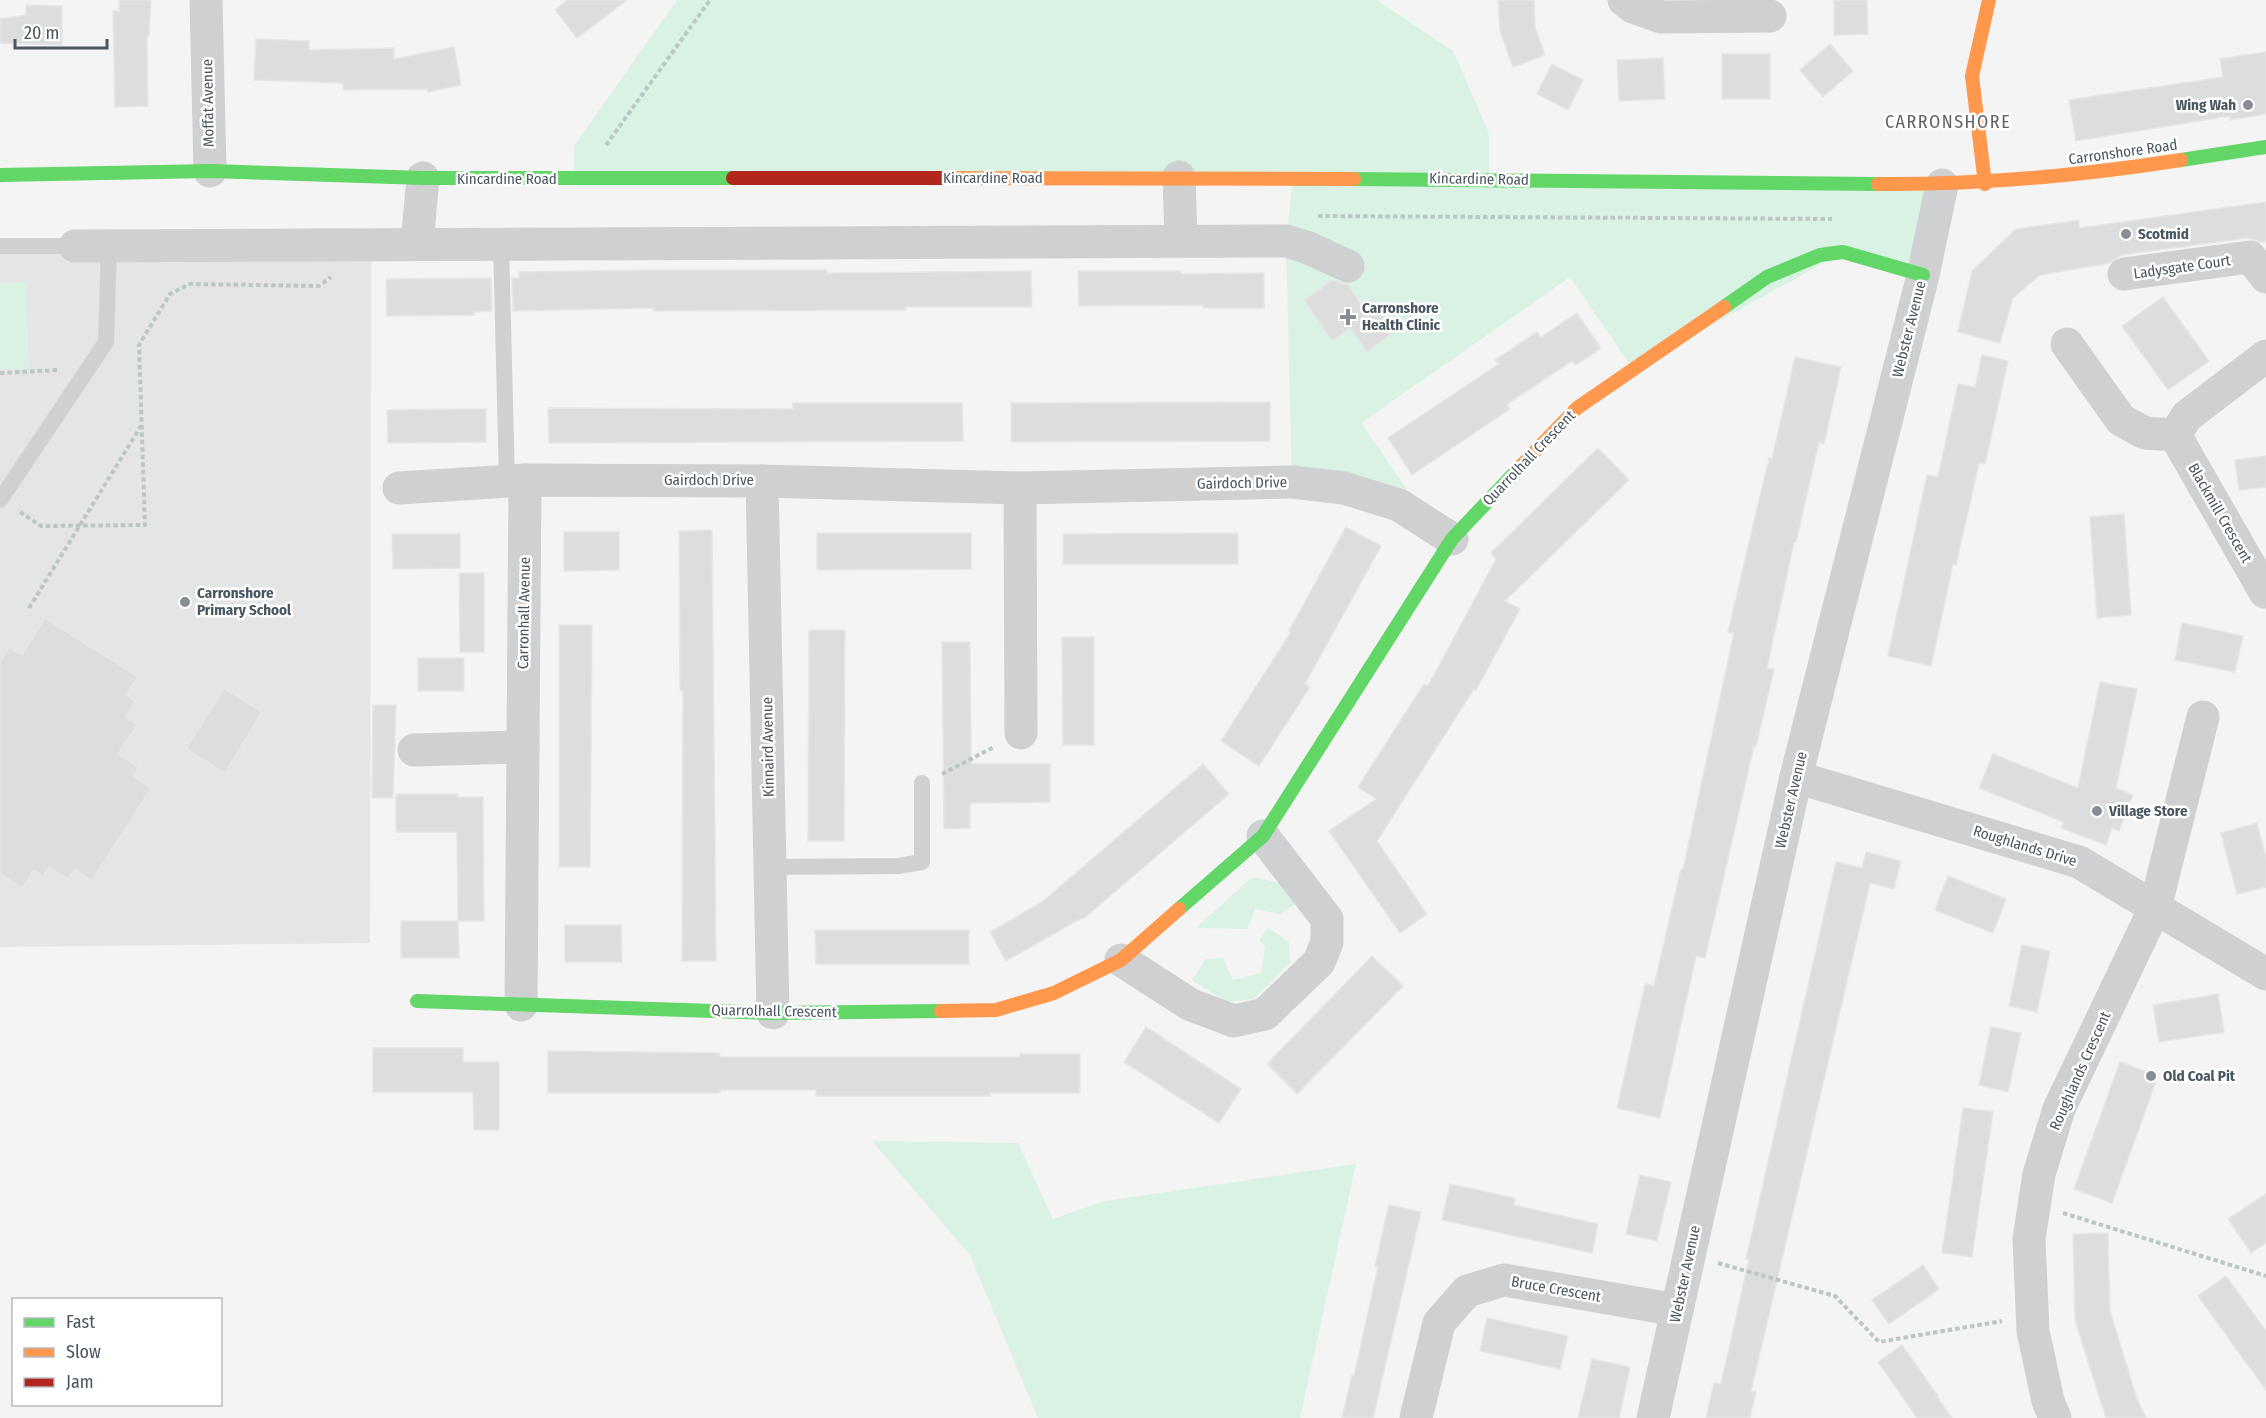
<svg xmlns="http://www.w3.org/2000/svg" width="2266" height="1418" font-family="'Fira Sans Condensed',sans-serif">
	<style>
		.education { fill: #e6e5e6 }
		.green { fill: #d9f2e3 }
		.building { fill: #ddddde; stroke: #e5e6e7; stroke-width: 1.5 }
		.lines { fill: none; stroke-linecap: round; stroke-linejoin: round }
		.path { stroke: #bcc7c4; stroke-width: 4; stroke-dasharray: 4.5 3; stroke-linecap: butt }
		.lane { stroke: #ced0d2; stroke-width: 16 }
		.street { stroke: #ced0d2; stroke-width: 33 }
		.fast { stroke: #63d668; stroke-width: 14 }
		.slow { stroke: #ff974d; stroke-width: 14 }
		.jam { stroke: #b3261e; stroke-width: 14 }
		.poi-dot { fill: #868d94; stroke: #fff; stroke-width: 2 }
		.labels { text-anchor: middle; stroke-width: 5; stroke-linejoin: round; paint-order: stroke }
		.street-label { font-size: 15px; fill: #4a5661; stroke: #fff }
		.poi-label { font-size: 15px; font-weight: bold; fill: #4a5661; stroke: #fff; text-anchor: start }
		.quarter-label { font-size: 18px; letter-spacing: 1.5px; fill: #5f6368; stroke: #fff }
	</style>
	<rect width="100%" height="100%" fill="#f4f4f4"/>
	<polygon class="education" points="371,244 370,943 0,947 0,249"/>
	<g class="green">
		<polygon points="677,0 1377,0 1453,51 1489,133 1489,179 1942,185 1923,275 1843,252 1633,369 1570,277 1361,423 1406,488 1399,505 1292,482 1286,241 1293,178 574,179 574,146"/>
		<polygon points="26,282 29,369 0,369 0,283"/>
		<polygon points="1252,877 1280,883 1295,904 1280,914 1255,909 1247,929 1196,928"/>
		<polygon points="1268,927 1289,942 1290,963 1254,999 1226,1002 1192,980 1206,959 1223,958 1233,980 1261,973 1265,946 1259,941"/>
		<polygon points="872,1141 1018,1143 1053,1219 1105,1201 1356,1164 1300,1418 1038,1418 970,1255"/>
	</g>
	<g class="building">
		<polygon points="119,0 151,0 149,36 147,36 148,106 115,107 113,11 119,11"/>
		<polygon points="568,0 627,0 577,38 555,10"/>
		<polygon points="1498,0 1534,0 1535,27 1545,55 1513,67 1500,31"/>
		<polygon points="1834,0 1867,0 1868,34 1834,35"/>
		<polygon points="26,5 62,6 62,45 0,43 0,19 26,15"/>
		<polygon points="256,39 309,41 309,50 394,48 394,59 454,47 461,85 428,92 427,89 343,90 343,83 254,80"/>
		<polygon points="1830,44 1853,71 1823,97 1800,70"/>
		<polygon points="2266,52 2266,114 2230,120 2230,116 2076,141 2069,100 2223,77 2220,59"/>
		<rect x="1722" y="54" width="48" height="45"/>
		<polygon points="1663,58 1665,99 1619,101 1617,60"/>
		<polygon points="1552,64 1583,80 1568,110 1537,94"/>
		<polygon points="2266,202 2266,242 2261,242 2247,238 2121,255 2110,263 2040,275 2013,298 2000,343 1958,332 1972,271 2016,229 2079,220 2079,228"/>
		<polygon points="648,270 827,270 827,273 1031,271 1032,307 906,307 906,310 654,311 654,308 513,311 512,278 519,278 519,272"/>
		<polygon points="1078,271 1181,271 1181,274 1264,273 1264,308 1203,308 1203,305 1079,306"/>
		<polygon points="491,278 492,311 474,312 474,315 387,316 386,279"/>
		<polygon points="1333,280 1347,284 1362,306 1372,299 1390,335 1367,352 1350,328 1332,341 1304,300"/>
		<polygon points="2163,297 2209,361 2168,390 2122,326"/>
		<polygon points="1577,313 1601,348 1576,365 1572,361 1507,404 1510,409 1412,475 1388,438 1499,364 1495,360 1537,332 1541,337"/>
		<polygon points="1982,355 2008,361 1985,464 1979,463 1956,565 1953,564 1931,666 1888,656 1927,475 1938,477 1958,384 1975,387"/>
		<polygon points="1795,357 1841,367 1824,444 1819,442 1796,542 1794,542 1767,668 1774,669 1756,747 1754,746 1705,958 1696,956 1660,1118 1617,1108 1645,984 1654,986 1681,869 1683,869 1734,633 1728,632 1769,458 1772,459"/>
		<polygon points="1270,402 1270,441 1011,442 1011,403"/>
		<polygon points="793,403 962,403 963,441 549,443 548,408 793,409"/>
		<polygon points="462,409 486,409 486,442 388,443 387,410"/>
		<polygon points="1598,448 1629,480 1505,601 1520,609 1476,690 1474,689 1377,841 1427,914 1400,933 1329,831 1376,799 1358,787 1424,684 1428,686 1496,559 1491,553"/>
		<polygon points="2266,456 2266,487 2239,490 2235,460"/>
		<polygon points="2124,514 2131,615 2097,618 2090,517"/>
		<polygon points="1346,527 1381,546 1305,684 1310,687 1259,766 1221,741 1291,632 1289,631"/>
		<polygon points="712,530 716,961 682,961 683,691 680,691 679,531"/>
		<polygon points="564,532 619,532 619,570 564,571"/>
		<polygon points="817,533 971,533 971,569 817,570"/>
		<polygon points="1238,533 1238,564 1063,564 1063,534"/>
		<polygon points="392,534 460,534 460,568 393,569"/>
		<polygon points="459,573 484,573 484,652 460,652"/>
		<polygon points="45,618 138,677 126,695 135,701 125,717 137,725 118,754 139,767 133,776 151,788 92,881 75,869 68,879 49,867 43,876 34,870 22,888 0,874 0,662 9,647 22,655"/>
		<polygon points="2182,623 2243,636 2235,672 2175,660"/>
		<polygon points="559,625 592,625 590,867 559,867"/>
		<polygon points="809,630 845,630 844,841 808,841"/>
		<polygon points="1062,637 1094,637 1094,745 1063,745"/>
		<polygon points="942,642 970,642 971,764 1050,764 1050,802 970,803 970,828 944,829"/>
		<rect x="418" y="658" width="46" height="33"/>
		<polygon points="2100,682 2137,689 2116,788 2133,795 2119,831 2112,828 2106,845 2061,828 2064,822 1979,788 1993,754 2078,788"/>
		<polygon points="224,688 262,712 225,773 186,749"/>
		<polygon points="373,705 396,705 393,798 372,798"/>
		<polygon points="1203,764 1229,794 1083,919 1082,918 1006,961 990,932 1042,902"/>
		<polygon points="396,794 458,794 458,797 483,797 484,921 458,921 457,832 396,832"/>
		<polygon points="2257,823 2266,858 2266,887 2237,894 2221,833"/>
		<polygon points="1866,852 1901,861 1894,889 1870,883 1765,1332 1751,1391 1756,1392 1750,1418 1706,1418 1714,1383 1721,1384 1749,1259 1746,1259 1836,862 1862,868"/>
		<polygon points="1948,876 2006,899 1993,933 1935,910"/>
		<polygon points="401,921 458,921 459,958 401,958"/>
		<polygon points="565,925 621,925 622,962 565,962"/>
		<polygon points="815,930 969,930 969,964 816,964"/>
		<polygon points="2022,945 2050,951 2037,1012 2009,1006"/>
		<polygon points="1372,956 1403,986 1297,1094 1267,1064"/>
		<polygon points="2218,994 2224,1032 2159,1042 2153,1005"/>
		<polygon points="1146,1027 1241,1089 1219,1123 1124,1062"/>
		<polygon points="1991,1027 2021,1033 2008,1092 1979,1085"/>
		<polygon points="373,1048 463,1048 463,1062 499,1062 499,1130 474,1130 473,1092 373,1092"/>
		<polygon points="548,1051 720,1053 720,1057 1020,1057 1020,1054 1080,1054 1080,1093 990,1093 990,1096 816,1096 816,1090 720,1090 720,1093 548,1093"/>
		<polygon points="2120,1062 2158,1076 2112,1203 2074,1189"/>
		<polygon points="1963,1108 1993,1112 1972,1257 1942,1253"/>
		<polygon points="1640,1175 1671,1182 1657,1241 1626,1234"/>
		<polygon points="1450,1184 1515,1198 1514,1205 1598,1224 1592,1253 1442,1220"/>
		<polygon points="2266,1194 2266,1243 2251,1253 2228,1219"/>
		<polygon points="1389,1205 1421,1212 1373,1418 1342,1418 1352,1375 1354,1376 1378,1267 1375,1266"/>
		<polygon points="2108,1233 2110,1311 2137,1399 2146,1418 2106,1418 2075,1320 2073,1234"/>
		<polygon points="1923,1265 1939,1289 1889,1324 1872,1300"/>
		<polygon points="2226,1276 2266,1331 2266,1390 2198,1296"/>
		<polygon points="1487,1318 1568,1336 1560,1369 1480,1351"/>
		<polygon points="1902,1345 1938,1396 1937,1397 1952,1418 1917,1418 1878,1362"/>
		<polygon points="1592,1359 1630,1367 1619,1418 1578,1418"/>
	</g>
	<g class="lines">
		<g class="path">
			<polyline points="606,145 710,0"/>
			<polyline points="1318,216 1832,219"/>
			<polyline points="0,373 59,370"/>
			<polyline points="20,512 41,526 145,525 139,345 170,294 190,284 319,286 331,277"/>
			<polyline points="29,608 141,426"/>
			<polyline points="942,774 994,747"/>
			<polyline points="2063,1213 2266,1276"/>
			<polyline points="1718,1263 1835,1296 1879,1342 2002,1321"/>
		</g>
		<g class="lane">
			<polyline points="501,244 507,481"/>
			<polyline points="0,246 75,246"/>
			<polyline points="0,500 106,342 109,246"/>
			<polyline points="770,867 898,866 922,862 922,783"/>
		</g>
		<g class="street">
			<polyline points="206,0 210,171"/>
			<polyline points="1624,0 1633,7 1661,17 1770,16"/>
			<polyline points="1179,177 1181,241"/>
			<polyline points="417,244 423,178"/>
			<polyline points="75,246 1286,241 1306,247 1348,266"/>
			<polyline points="2124,274 2250,257 2266,277"/>
			<polyline points="2067,344 2121,420 2145,433 2175,435"/>
			<polyline points="762,481 773,1013"/>
			<polyline points="399,488 525,480 762,481 1020,488 1292,482 1344,488 1399,505 1452,539"/>
			<polyline points="1020,488 1021,733"/>
			<polyline points="2265,592 2175,435 2187,416 2266,356"/>
			<polyline points="414,750 523,747"/>
			<polyline points="1796,777 2079,862 2266,974"/>
			<polyline points="1121,960 1191,1005 1234,1021 1265,1014 1319,962 1327,942 1327,919 1263,836"/>
			<polyline points="521,1005 525,480"/>
			<polyline points="1416,1418 1439,1323 1467,1291 1504,1280 1677,1310"/>
			<polyline points="1653,1418 1796,777 1923,275 1942,185"/>
			<polyline points="2055,1418 2048,1401 2033,1331 2029,1239 2039,1174 2059,1109 2155,908 2203,717"/>
		</g>
		<g class="fast">
			<polyline points="2181,160 2266,147"/>
			<polyline points="0,175 210,171 423,178 733,178"/>
			<polyline points="1354,179 1878,184"/>
			<polyline points="1724,307 1767,277 1820,255 1843,252 1923,275"/>
			<polyline points="1179,909 1263,836 1452,539 1522,465"/>
			<polyline points="417,1001 773,1013 941,1011"/>
		</g>
		<g class="slow">
			<polyline points="945,178 1354,179"/>
			<path d="M1878,184c105,1 200,-8 303,-24"/>
			<polyline points="1985,184 1972,76 1989,0"/>
			<polyline points="1522,465 1577,408 1724,307"/>
			<polyline points="941,1011 996,1010 1054,993 1121,960 1179,909"/>
		</g>
		<polyline class="jam" points="733,178 945,178"/>
	</g>
	<g class="poi-dot">
		<circle cx="2248" cy="105" r="6"/>
		<circle cx="2126" cy="234" r="6"/>
		<path d="M1345 308h6v6h6v6h-6v6h-6v-6h-6v-6h6z"/>
		<circle cx="185" cy="602" r="6"/>
		<circle cx="2097" cy="811" r="6"/>
		<circle cx="2151" cy="1076" r="6"/>
	</g>
	<g class="labels">
		<g class="street-label">
			<text transform="translate(208 103) rotate(-91)" y="5">Moffat Avenue</text>
			<text transform="translate(2123 152) rotate(-8)" y="5">Carronshore Road</text>
			<text x="993" y="183">Kincardine Road</text>
			<text x="507" y="184">Kincardine Road</text>
			<text transform="translate(1479 179) rotate(1)" y="5">Kincardine Road</text>
			<text transform="translate(2182 267) rotate(-8)" y="5">Ladysgate Court</text>
			<text transform="translate(1909 329) rotate(-76)" y="5">Webster Avenue</text>
			<text transform="translate(1529 458) rotate(-46)" y="5">Quarrolhall Crescent</text>
			<text x="709" y="485">Gairdoch Drive</text>
			<text transform="translate(1242 483) rotate(-1)" y="5">Gairdoch Drive</text>
			<text transform="translate(2220 513) rotate(60)" y="5">Blackmill Crescent</text>
			<text transform="translate(524 613) rotate(-89)" y="5">Carronhall Avenue</text>
			<text transform="translate(768 747) rotate(-91)" y="5">Kinnaird Avenue</text>
			<text transform="translate(1791 800) rotate(-77)" y="5">Webster Avenue</text>
			<text transform="translate(2025 846) rotate(17)" y="5">Roughlands Drive</text>
			<text transform="translate(774 1011) rotate(1)" y="5">Quarrolhall Crescent</text>
			<text transform="translate(2080 1071) rotate(-66)" y="5">Roughlands Crescent</text>
			<text transform="translate(1685 1274) rotate(-78)" y="5">Webster Avenue</text>
			<text transform="translate(1556 1289) rotate(10)" y="5">Bruce Crescent</text>
		</g>
		<g class="poi-label">
			<text x="2236" y="110" text-anchor="end">Wing Wah</text>
			<text x="2138" y="239">Scotmid</text>
			<text x="1362" y="313">Carronshore<tspan x="1362" dy="17">Health Clinic</tspan></text>
			<text x="197" y="598">Carronshore<tspan x="197" dy="17">Primary School</tspan></text>
			<text x="2109" y="816">Village Store</text>
			<text x="2163" y="1081">Old Coal Pit</text>
		</g>
		<g class="quarter-label">
			<text x="1948" y="128">CARRONSHORE</text>
		</g>
	</g>
	<rect x="12" y="1298" width="210" height="108" fill="#ffffff" stroke="#b7bbc0" stroke-width="1.5"/>
	<rect x="24" y="1318" width="30" height="9" fill="#63d668" stroke="#b7bbc0" stroke-width="1.5"/>
	<text x="66" y="1328" font-size="18" fill="#4a5661">Fast</text>
	<rect x="24" y="1348" width="30" height="9" fill="#ff974d" stroke="#b7bbc0" stroke-width="1.5"/>
	<text x="66" y="1358" font-size="18" fill="#4a5661">Slow</text>
	<rect x="24" y="1378" width="30" height="9" fill="#b3261e" stroke="#b7bbc0" stroke-width="1.5"/>
	<text x="66" y="1388" font-size="18" fill="#4a5661">Jam</text>
	<path d="M15 39v9h92v-9" fill="none" stroke="#4a5661" stroke-width="3"/>
	<text x="24" y="39" font-size="18" fill="#4a5661" stroke="#ffffff" stroke-width="4.5" paint-order="stroke">20 m</text>
</svg>
